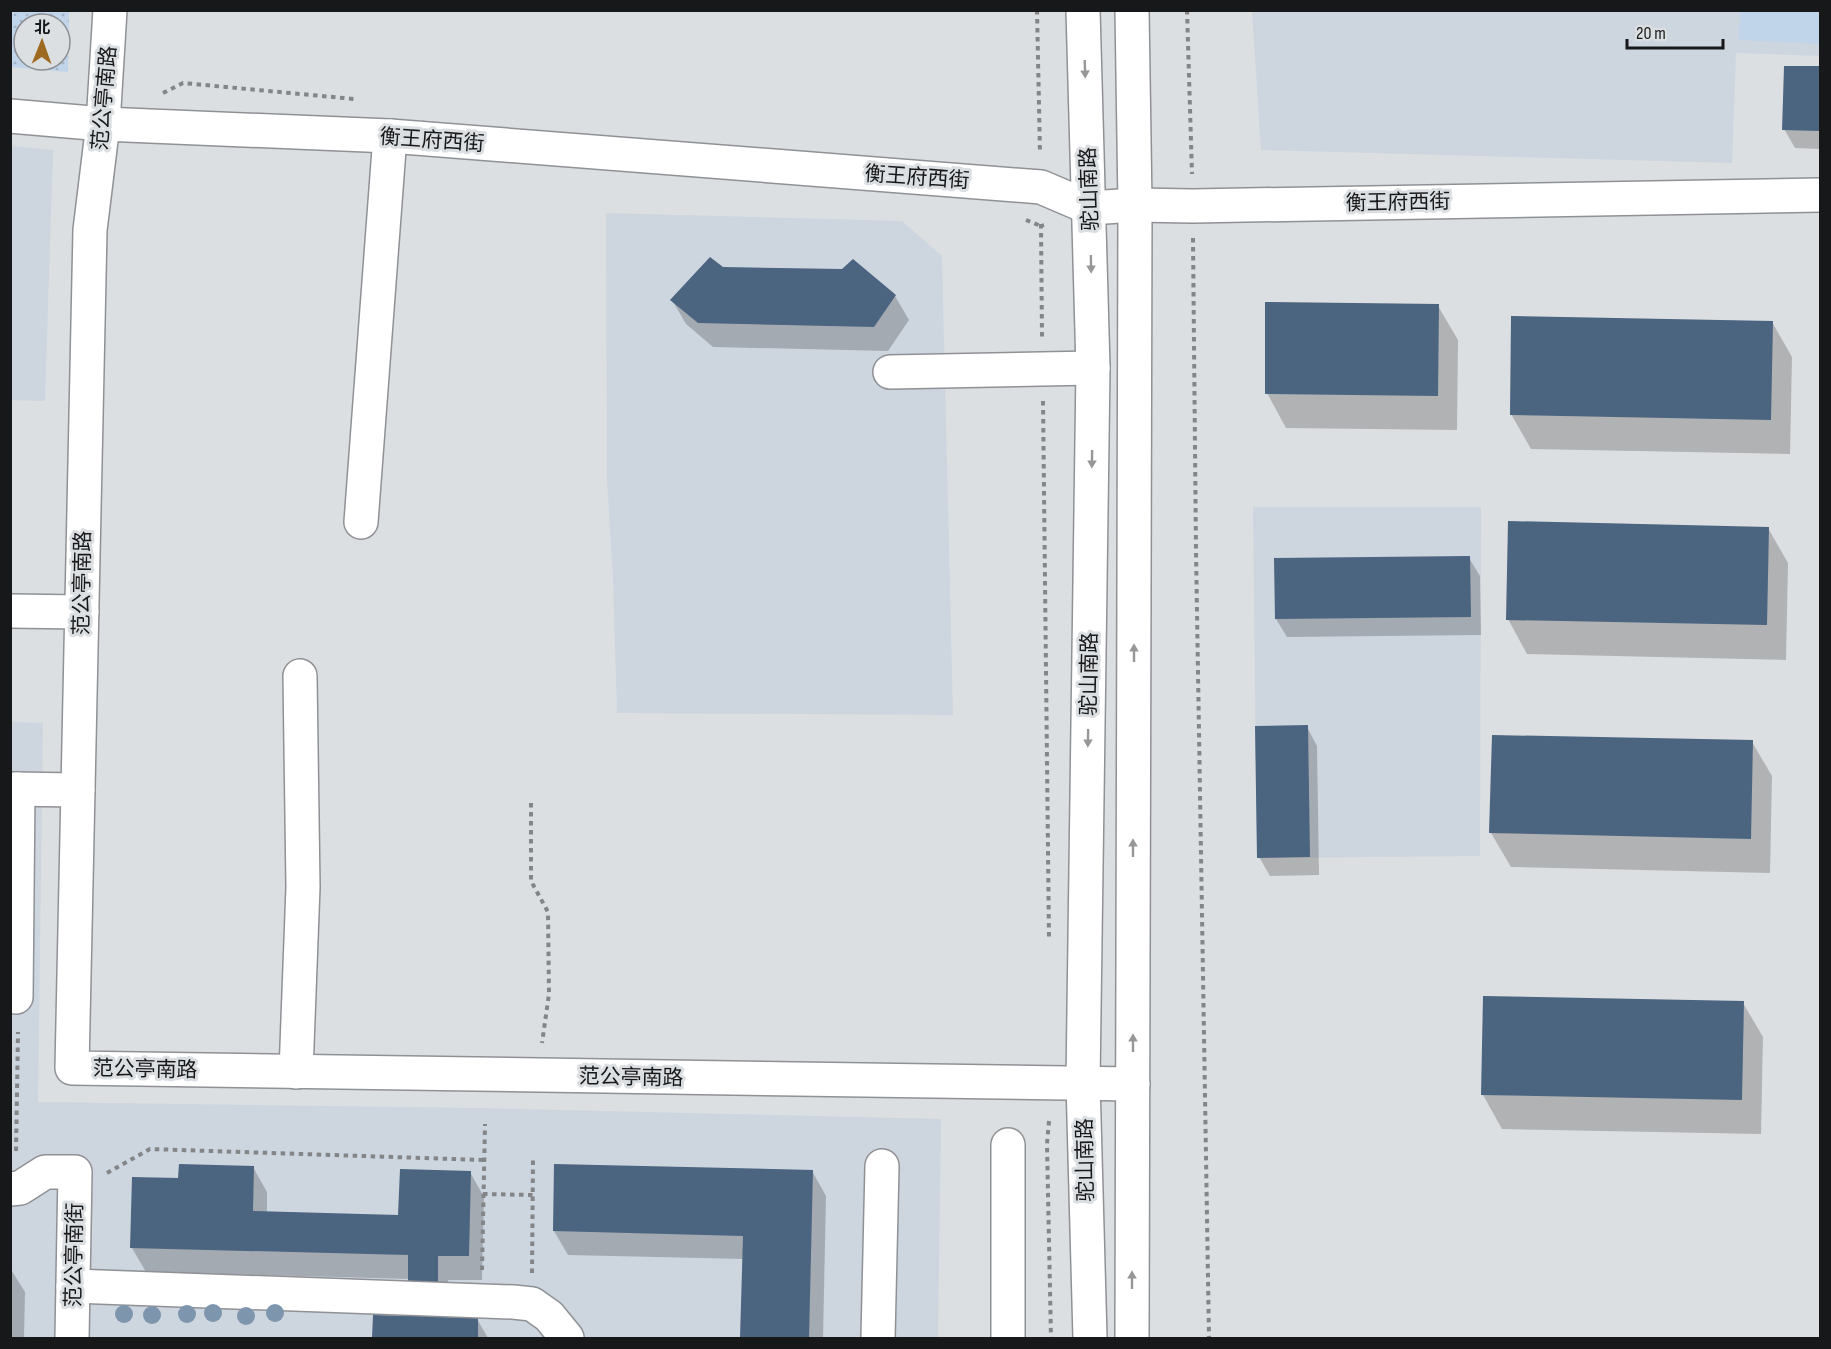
<svg xmlns="http://www.w3.org/2000/svg" width="1831" height="1349" font-family="'Sofia Sans Condensed','Noto Sans SC',sans-serif">
	<style>
		.built { fill: #cdd5df }
		.park { fill: url(#park-dots); fill-rule: evenodd }
		.pitch { fill: #c0d4ea }
		.shadow { fill: #0003 }
		.building { fill: #4b647f }
		.lines { fill: none; stroke-linecap: round; stroke-linejoin: round }
		.minor-casing { stroke: #8f9195; stroke-width: 36 }
		.major-casing { stroke: #8f9195; stroke-width: 36 }
		.path { stroke: #838587; stroke-width: 4; stroke-dasharray: 4.5 4.5; stroke-linecap: butt }
		.minor { stroke: #fff; stroke-width: 33 }
		.major { stroke: #fff; stroke-width: 33 }
		.tree { fill: #7e95ae }
		.oneway { fill: #979798 }
		.labels { text-anchor: middle; stroke-width: 6; stroke-linejoin: round; paint-order: stroke }
		.street-label { font-size: 21px; fill: #171819; stroke: #dcdfe2 }
	</style>
	<defs>
		<pattern id="park-dots" width="8" height="8" patternUnits="userSpaceOnUse" patternTransform="scale(1.5)"><rect width="8" height="8" fill="#c0d4ea"/><path d="M2 2h.1M6 6h.1" fill="none" stroke="#a4b5c8" stroke-width="1.8" stroke-linecap="round"/></pattern>
	</defs>
	<rect width="100%" height="100%" fill="#dcdfe2"/>
	<g class="built">
		<polygon points="1252,11 1820,11 1820,56 1736,53 1732,163 1261,150"/>
		<polygon points="11,146 53,150 45,401 11,400"/>
		<polygon points="606,213 902,221 942,256 953,715 617,713 613,578 607,480"/>
		<polygon points="1253,507 1481,507 1480,856 1257,858"/>
		<polygon points="11,722 43,723 38,1102 475,1108 941,1119 938,1338 11,1338"/>
	</g>
	<path class="park" d="M10,11h59l-1,61 -57,-5zM24,24h36v36h-36z"/>
	<polygon class="pitch" points="1740,11 1820,11 1820,44 1739,40"/>
	<g class="shadow">
		<polygon points="1785,67 1820,68 1820,149 1795,148 1784,129"/>
		<polygon points="723,268 895,296 909,320 888,351 713,347 686,324 672,300"/>
		<polygon points="1438,306 1458,340 1457,430 1286,428 1267,393"/>
		<polygon points="1772,322 1792,357 1790,454 1531,449 1511,414"/>
		<polygon points="1768,528 1788,563 1786,660 1527,654 1508,619"/>
		<polygon points="1469,558 1480,576 1481,635 1287,637 1276,619"/>
		<polygon points="1307,727 1317,746 1319,875 1270,876 1259,857"/>
		<polygon points="1752,742 1772,776 1770,873 1511,867 1491,833"/>
		<polygon points="1743,1003 1763,1037 1761,1134 1502,1129 1483,1095"/>
		<polygon points="253,1167 267,1192 267,1213 400,1216 470,1172 484,1197 482,1280 448,1280 448,1318 477,1319 488,1338 374,1338 374,1317 410,1317 410,1279 146,1272 132,1248 180,1180"/>
		<polygon points="812,1171 826,1196 823,1338 742,1338 744,1259 568,1255 554,1231"/>
		<polygon points="10,1268 25,1292 24,1338 10,1338"/>
	</g>
	<g class="building">
		<polygon points="1784,66 1820,66 1820,131 1782,130"/>
		<polygon points="710,257 723,267 842,269 853,259 896,295 874,327 698,323 670,300"/>
		<polygon points="1265,302 1439,304 1438,396 1265,394"/>
		<polygon points="1511,316 1773,321 1771,420 1510,415"/>
		<polygon points="1508,521 1769,527 1767,625 1506,620"/>
		<polygon points="1470,556 1471,617 1275,619 1274,558"/>
		<polygon points="1308,725 1310,857 1257,858 1255,726"/>
		<polygon points="1492,735 1753,740 1751,839 1489,833"/>
		<polygon points="1483,996 1744,1001 1742,1100 1481,1095"/>
		<polygon points="179,1164 254,1166 253,1211 398,1215 400,1169 471,1171 469,1256 438,1256 438,1317 478,1318 478,1338 372,1338 373,1315 408,1316 408,1255 130,1248 132,1177 178,1178"/>
		<polygon points="554,1164 813,1170 809,1338 740,1338 743,1236 553,1231"/>
	</g>
	<g class="lines">
		<defs>
			<g id="minor">
				<polyline points="110,10 103,124 90,230 72,1068 1133,1084"/>
				<polyline points="10,116 103,124 390,136 1041,187 1090,208 1135,205 1193,206 1820,195"/>
				<polyline points="890,372 1093,368"/>
				<polyline points="361,522 390,136"/>
				<polyline points="10,611 82,612"/>
				<polyline points="10,789 78,790"/>
				<polyline points="16,997 18,789"/>
				<polyline points="296,1072 303,887 300,676"/>
				<polyline points="1008,1145 1008,1338"/>
				<polyline points="10,1189 20,1188 45,1172 75,1172 72,1338"/>
				<polyline points="73,1286 513,1302 532,1304 549,1316 567,1338"/>
				<polyline points="878,1338 882,1166"/>
			</g>
			<g id="major">
				<polyline points="1083,10 1093,368 1083,1082 1090,1338"/>
				<polyline points="1132,10 1135,205 1132,1338"/>
			</g>
		</defs>
		<use href="#minor" class="minor-casing"/>
		<use href="#major" class="major-casing"/>
		<g class="path">
			<polyline points="1037,10 1040,154"/>
			<polyline points="1187,10 1192,174"/>
			<polyline points="163,93 183,83 354,99"/>
			<polyline points="1026,220 1041,226 1044,225"/>
			<polyline points="1041,224 1042,337"/>
			<polyline points="1193,238 1196,551 1209,1338"/>
			<polyline points="1043,401 1049,940"/>
			<polyline points="531,803 531,881 548,912 549,994 542,1043"/>
			<polyline points="1049,1121 1047,1144 1051,1338"/>
			<polyline points="16,1151 18,1032"/>
			<polyline points="107,1173 150,1149 484,1160"/>
			<polyline points="483,1194 533,1195"/>
			<polyline points="482,1270 485,1124"/>
			<polyline points="532,1273 533,1160"/>
		</g>
		<use href="#minor" class="minor"/>
		<use href="#major" class="major"/>
	</g>
	<g class="tree">
		<circle cx="213" cy="1313" r="9"/>
		<circle cx="275" cy="1313" r="9"/>
		<circle cx="124" cy="1314" r="9"/>
		<circle cx="187" cy="1314" r="9"/>
		<circle cx="152" cy="1315" r="9"/>
		<circle cx="246" cy="1316" r="9"/>
	</g>
	<defs><path id="oneway-solid" d="M-6-.8H1V-3.2L6.5 0L1 3.2V.8H-6Z" transform="scale(1.5)"/></defs>
	<g class="oneway">
		<use href="#oneway-solid" transform="translate(1085 69) rotate(88)"/>
		<use href="#oneway-solid" transform="translate(1091 264) rotate(89)"/>
		<use href="#oneway-solid" transform="translate(1092 459) rotate(91)"/>
		<use href="#oneway-solid" transform="translate(1134 653) rotate(-90)"/>
		<use href="#oneway-solid" transform="translate(1088 738) rotate(91)"/>
		<use href="#oneway-solid" transform="translate(1133 848) rotate(-90)"/>
		<use href="#oneway-solid" transform="translate(1133 1043) rotate(-90)"/>
		<use href="#oneway-solid" transform="translate(1132 1280) rotate(-90)"/>
	</g>
	<g class="labels">
		<g class="street-label">
			<text transform="translate(104 98) rotate(-85)" y="7">范公亭南路</text>
			<text transform="translate(432 140) rotate(4)" y="7">衡王府西街</text>
			<text transform="translate(917 177) rotate(4)" y="7">衡王府西街</text>
			<text transform="translate(1089 189) rotate(-92)" y="7">驼山南路</text>
			<text transform="translate(1398 202) rotate(-1)" y="7">衡王府西街</text>
			<text transform="translate(82 583) rotate(-89)" y="7">范公亭南路</text>
			<text transform="translate(1089 674) rotate(-89)" y="7">驼山南路</text>
			<text transform="translate(145 1069) rotate(1)" y="7">范公亭南路</text>
			<text transform="translate(631 1077) rotate(1)" y="7">范公亭南路</text>
			<text transform="translate(1085 1160) rotate(-91)" y="7">驼山南路</text>
			<text transform="translate(74 1255) rotate(-89)" y="7">范公亭南街</text>
		</g>
	</g>
	<rect width="1831" height="1349" fill="none" stroke="#171819" stroke-width="24"/>
	<g transform="translate(42 42) rotate(1)"><circle r="28" fill="#dcdfe2" stroke="#8d8f92" stroke-width="1.5"/>
	<path d="M0-4.5L10 22L0 15L-10 22Z" fill="#9e6a21"/>
	<text y="-9" font-size="16" font-weight="bold" text-anchor="middle" fill="#171819">北</text>
	</g>
	<path d="M1627 39v9h96v-9" fill="none" stroke="#171819" stroke-width="3"/>
	<text x="1636" y="39" font-size="18" fill="#171819" stroke="#dcdfe2" stroke-width="4.5" paint-order="stroke">20 m</text>
</svg>
